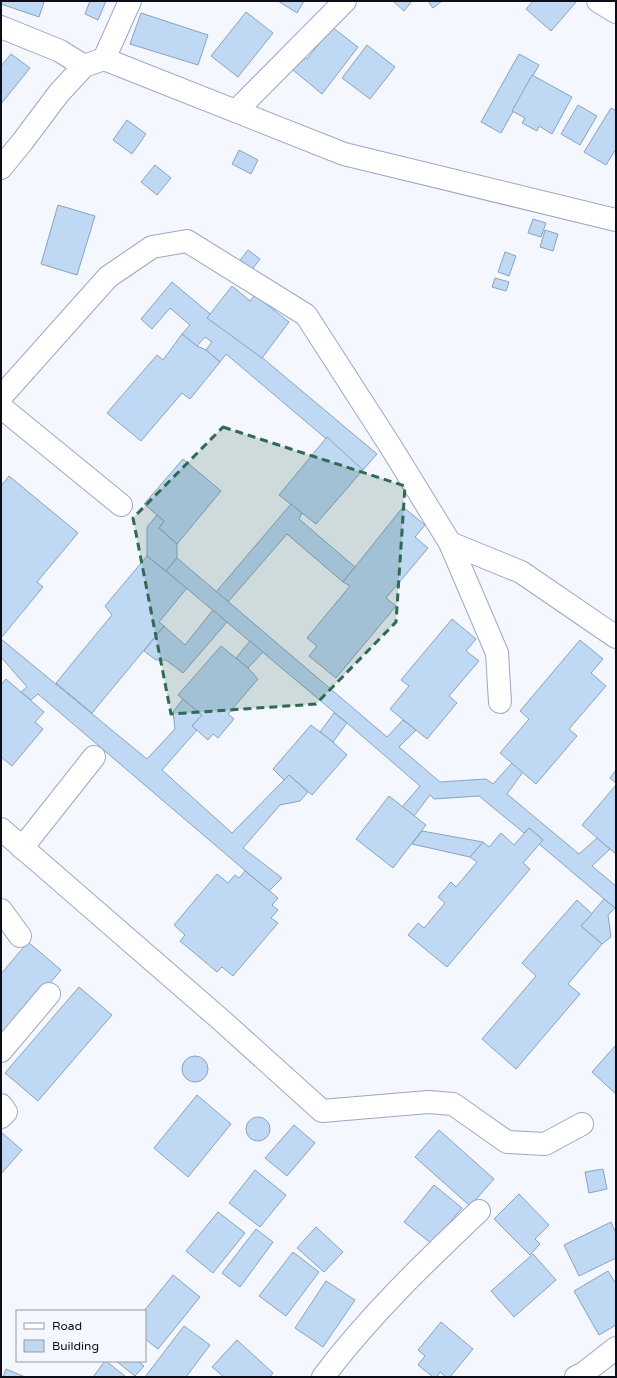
<svg xmlns="http://www.w3.org/2000/svg" width="617" height="1378" font-family="'Varela Round',sans-serif">
	<style>
		.building { fill: #bfd8f4; stroke: #8aa3bd }
		.lines { fill: none; stroke-linecap: round; stroke-linejoin: round }
		.minor-casing { stroke: #9da6c6; stroke-width: 24 }
		.minor { stroke: #fff; stroke-width: 22 }
		.marked { fill: #306a53; fill-opacity: 0.2; stroke: #306a53; stroke-width: 3; stroke-dasharray: 8 5; stroke-linejoin: round }
	</style>
	<rect width="100%" height="100%" fill="#f5f7fe"/>
	<g class="building">
		<polygon points="1,1 40,1 44,2 39,17 1,4"/>
		<polygon points="90,1 106,1 98,20 85,14"/>
		<polygon points="278,1 304,1 297,13"/>
		<polygon points="393,1 412,1 404,11"/>
		<polygon points="428,1 442,1 433,8"/>
		<polygon points="533,1 577,1 551,31 526,9"/>
		<polygon points="246,12 273,33 238,77 211,56"/>
		<polygon points="141,13 208,35 198,65 130,44"/>
		<polygon points="332,27 358,47 322,94 293,70 304,56 307,59"/>
		<polygon points="367,45 395,67 370,99 342,78"/>
		<polygon points="11,54 30,68 1,104 1,66"/>
		<polygon points="519,54 539,65 501,133 481,122"/>
		<polygon points="532,75 572,97 552,134 539,126 537,131 522,123 525,118 512,111"/>
		<polygon points="578,105 597,116 580,145 561,134"/>
		<polygon points="611,108 616,111 616,149 606,165 584,152"/>
		<polygon points="127,120 146,134 132,154 113,140"/>
		<polygon points="239,150 258,160 251,174 232,164"/>
		<polygon points="155,165 171,178 157,195 141,182"/>
		<polygon points="58,205 95,216 77,275 41,264"/>
		<polygon points="533,219 546,223 541,237 528,233"/>
		<polygon points="545,230 558,234 553,251 540,247"/>
		<polygon points="248,250 260,259 250,272 238,263"/>
		<polygon points="505,252 516,256 509,276 498,272"/>
		<polygon points="495,278 509,282 506,291 492,287"/>
		<polygon points="172,282 377,454 363,470 226,354 220,362 206,350 212,342 205,337 197,346 182,334 190,325 170,308 152,329 141,319"/>
		<polygon points="232,286 250,301 255,295 289,322 262,358 207,318"/>
		<polygon points="182,334 197,346 206,350 220,362 190,399 182,393 141,441 107,413 157,355 163,360"/>
		<polygon points="327,437 363,470 316,524 279,495"/>
		<polygon points="183,459 221,491 177,544 159,528 164,521 144,504"/>
		<polygon points="9,476 78,533 37,582 43,587 1,638 1,486"/>
		<polygon points="291,504 302,513 299,519 355,567 343,582 287,534 228,602 216,592"/>
		<polygon points="403,507 425,525 415,537 428,548 386,598 396,606 336,678 309,656 317,646 307,638 350,586 343,582"/>
		<polygon points="157,515 164,521 159,528 177,544 177,558 166,571 147,556 147,527"/>
		<polygon points="147,556 187,588 159,622 164,626 92,713 56,683 112,615 105,606"/>
		<polygon points="177,558 387,737 403,720 416,730 399,747 440,782 486,779 493,784 512,763 523,772 507,794 579,854 597,838 610,849 592,866 616,886 616,909 539,844 543,840 529,828 524,833 479,796 434,799 430,795 414,816 402,807 420,786 347,723 166,571"/>
		<polygon points="213,610 227,622 183,673 166,660 156,660 144,651 164,626 185,645"/>
		<polygon points="452,619 476,639 466,651 479,661 449,696 457,703 427,739 390,709 409,686 401,680"/>
		<polygon points="1,639 147,759 175,729 173,712 183,699 202,715 192,726 197,730 162,770 232,833 289,775 308,792 300,801 280,805 243,848 282,878 269,891 38,694 31,700 21,692 27,687 1,657"/>
		<polygon points="580,640 603,659 591,673 606,686 569,729 577,736 536,784 500,753 529,719 520,711"/>
		<polygon points="250,641 263,652 248,668 236,658"/>
		<polygon points="221,646 248,668 258,679 228,714 234,719 218,738 213,734 208,740 192,726 202,715 178,695"/>
		<polygon points="6,679 44,712 35,722 43,729 12,766 1,757 1,685"/>
		<polygon points="334,713 347,723 333,742 320,732"/>
		<polygon points="311,725 333,742 347,755 312,795 289,775 284,780 273,769"/>
		<polygon points="616,770 616,783 610,778"/>
		<polygon points="616,785 616,854 582,825"/>
		<polygon points="389,796 426,825 393,868 356,839"/>
		<polygon points="529,828 543,840 523,863 530,869 447,967 408,935 418,923 424,928 445,903 438,897 451,882 456,887 477,862 470,857 483,842 489,847 501,833 514,845"/>
		<polygon points="422,831 483,842 470,857 412,844"/>
		<polygon points="245,871 278,898 272,905 278,910 271,918 278,923 233,976 222,967 217,972 180,941 185,935 174,925 217,874 228,883 235,875 239,878"/>
		<polygon points="604,899 615,908 608,915 611,937 602,944 581,926"/>
		<polygon points="577,900 592,914 581,926 602,944 568,984 580,994 516,1069 482,1039 536,976 522,963"/>
		<polygon points="28,942 61,970 1,1041 1,974"/>
		<polygon points="79,987 112,1015 38,1101 5,1073"/>
		<polygon points="616,1045 616,1094 592,1072"/>
		<circle cx="195" cy="1069" r="13"/>
		<polygon points="197,1095 231,1124 188,1177 154,1148"/>
		<circle cx="258" cy="1129" r="12"/>
		<polygon points="294,1125 315,1143 287,1176 265,1158"/>
		<polygon points="439,1130 494,1179 470,1206 415,1157"/>
		<polygon points="2,1133 22,1150 1,1174 1,1135"/>
		<polygon points="603,1169 607,1189 589,1193 585,1172"/>
		<polygon points="255,1170 286,1195 260,1227 229,1203"/>
		<polygon points="434,1185 462,1208 432,1244 404,1222"/>
		<polygon points="519,1194 549,1225 535,1239 540,1244 530,1255 494,1219"/>
		<polygon points="218,1212 245,1233 213,1273 186,1251"/>
		<polygon points="611,1222 616,1233 616,1258 579,1276 564,1245"/>
		<polygon points="316,1227 343,1252 324,1272 297,1248"/>
		<polygon points="256,1229 273,1242 240,1287 222,1273"/>
		<polygon points="293,1252 319,1272 286,1316 259,1296"/>
		<polygon points="533,1254 556,1280 514,1317 491,1291"/>
		<polygon points="608,1271 616,1284 616,1325 599,1335 574,1291"/>
		<polygon points="173,1275 200,1297 158,1349 145,1339 145,1311 144,1311"/>
		<polygon points="326,1281 355,1300 323,1347 295,1328"/>
		<polygon points="441,1322 473,1349 450,1377 446,1377 440,1372 437,1377 433,1377 418,1365 425,1356 418,1350"/>
		<polygon points="184,1326 210,1345 186,1377 145,1377"/>
		<polygon points="237,1340 273,1373 270,1377 224,1377 212,1367"/>
		<polygon points="105,1361 106,1361 126,1377 93,1377"/>
		<polygon points="116,1361 138,1361 144,1366 135,1376"/>
		<polygon points="6,1369 25,1377 3,1377"/>
	</g>
	<g class="lines">
		<defs>
			<g id="minor">
				<polyline points="598,1 616,12"/>
				<polyline points="1,27 60,51 84,66"/>
				<polyline points="104,59 130,1"/>
				<polyline points="236,111 345,1"/>
				<polyline points="1,168 23,141 59,93 84,66 104,59 344,154 616,220"/>
				<polyline points="1,397 108,277 152,247 187,241 306,315 391,447 450,543 497,653 500,702"/>
				<polyline points="1,407 121,505"/>
				<polyline points="450,543 521,572 616,637"/>
				<polyline points="1,829 220,1019 322,1111 428,1102 453,1104 507,1142 545,1144 582,1124"/>
				<polyline points="22,848 94,757"/>
				<polyline points="1,910 20,936"/>
				<polyline points="1,1051 49,994"/>
				<polyline points="1,1105 6,1112 1,1117"/>
				<path d="M323,1377c46,-61 101,-114 156,-166"/>
				<polyline points="576,1377 584,1373 616,1348"/>
			</g>
		</defs>
		<use href="#minor" class="minor-casing"/>
		<use href="#minor" class="minor"/>
	</g>
	<path class="marked" d="M223,427l182,59 -9,136 -80,82 -145,10 -38,-196z"/>
	<rect width="617" height="1378" fill="none" stroke="#0c0f1a" stroke-width="4"/>
	<rect x="16" y="1310" width="130" height="52" fill="#f5f7fe" stroke="#989aa3"/>
	<rect x="24" y="1323" width="20" height="6" fill="#ffffff" stroke="#989aa3"/>
	<text x="52" y="1330" font-size="12" fill="#0c0f1a">Road</text>
	<rect x="24" y="1340" width="20" height="12" fill="#bfd8f4" stroke="#989aa3"/>
	<text x="52" y="1350" font-size="12" fill="#0c0f1a">Building</text>
</svg>
